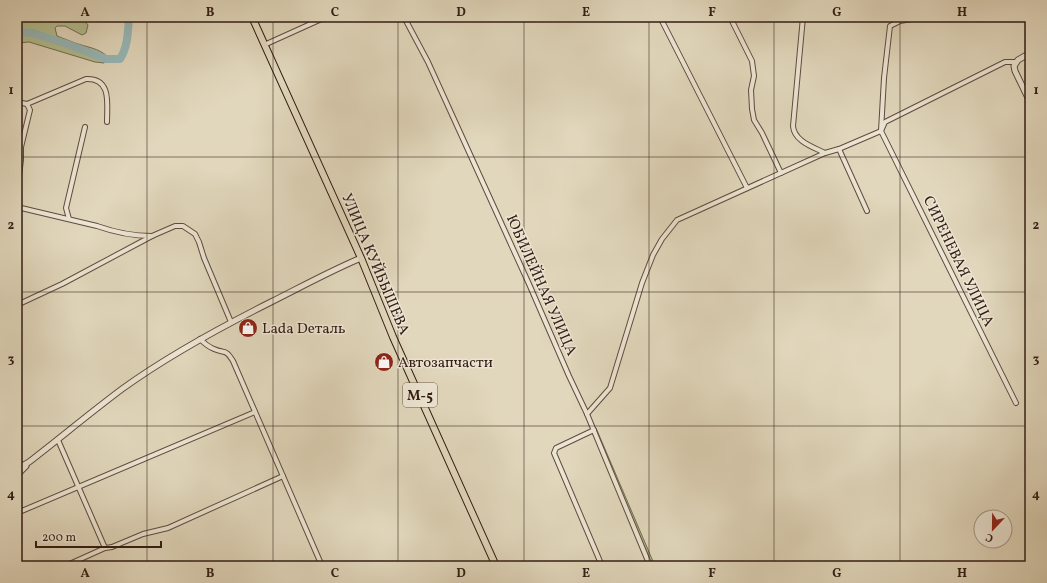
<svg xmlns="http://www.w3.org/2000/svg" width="1047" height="583" font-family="Vollkorn,serif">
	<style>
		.green { fill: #b4be8f; stroke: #736e52 }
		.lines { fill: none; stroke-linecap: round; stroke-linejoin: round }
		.river { stroke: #97b8b9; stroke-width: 8 }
		.minor-casing { stroke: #5e4c3f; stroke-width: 6 }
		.tertiary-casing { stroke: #5e4c3f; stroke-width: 7 }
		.trunk-casing { stroke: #321d15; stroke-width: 8 }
		.minor { stroke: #ece5d3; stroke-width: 4 }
		.tertiary { stroke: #ece5d3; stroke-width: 5 }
		.trunk { stroke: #e1d7bc; stroke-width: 6 }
		.grid { fill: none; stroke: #321d15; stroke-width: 1; stroke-opacity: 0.55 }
		.labels { text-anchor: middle; stroke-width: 3; stroke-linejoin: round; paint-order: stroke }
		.shield { fill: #ece5d3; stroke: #6a594e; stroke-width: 1 }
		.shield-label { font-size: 14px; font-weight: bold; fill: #321d15 }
		.street-label { font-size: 15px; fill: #321d15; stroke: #ece5d3 }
		.poi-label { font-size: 15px; fill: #321d15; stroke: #ece5d3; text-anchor: start }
		.neatline { fill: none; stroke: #321d15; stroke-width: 1.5 }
		.grid-label { font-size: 13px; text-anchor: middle; font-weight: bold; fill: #321d15 }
	</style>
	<rect width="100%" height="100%" fill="#e1d7bc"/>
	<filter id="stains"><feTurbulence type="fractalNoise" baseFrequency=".005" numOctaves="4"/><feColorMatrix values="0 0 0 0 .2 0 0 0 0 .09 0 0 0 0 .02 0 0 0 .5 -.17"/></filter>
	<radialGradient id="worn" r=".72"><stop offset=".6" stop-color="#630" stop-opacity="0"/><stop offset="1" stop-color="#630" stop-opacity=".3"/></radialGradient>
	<g class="green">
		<path d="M32,17h44l8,3 4,5 -2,8 -4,2 -17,-9h-8l-2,2 2,8c6,2 12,5 18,7 11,4 24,5 33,14l-4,6 -9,-1 -66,-20 -12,1v-21z"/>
		<polygon points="594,426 596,428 655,566 650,566"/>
	</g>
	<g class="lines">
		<path class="river" d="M17,32l16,1 34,11 39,15h14c8,-12 8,-28 9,-42"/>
		<defs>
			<g id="minor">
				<polyline points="404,17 428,62 529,284 569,376 587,414 650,566"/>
				<polyline points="660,17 747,188"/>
				<polyline points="730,17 752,61 754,76 751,90 752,109 754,120 762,133 781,173"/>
				<path d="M803,17l-10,109c1,15 20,21 32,27"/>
				<polyline points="264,45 326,17"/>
				<polyline points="1016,62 1005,62 885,122 881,131 1016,403"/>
				<polyline points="17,102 27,104"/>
				<path d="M27,104l59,-25c26,-1 21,25 21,43"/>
				<polyline points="839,149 867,211"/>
				<polyline points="17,191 21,160 21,147 30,110 27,104"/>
				<path d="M17,207l80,19c17,6 36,10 55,10"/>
				<polyline points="69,219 66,208 85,127"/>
				<polyline points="17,305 62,284 152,236 175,226 183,226 195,234 199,242 204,258 231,322"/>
				<path d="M200,339c4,4 9,8 14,10 11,5 11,-1 19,12l89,205"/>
				<polyline points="587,414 610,388 642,283 653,255 662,239 677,220 825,153 839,149 881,131 884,78 890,26 900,21 922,17"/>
				<polyline points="594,430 556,448 554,453 602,566"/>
				<polyline points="58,440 105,548 112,547 143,534 168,528 283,476"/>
				<polyline points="17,513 255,412"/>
				<polyline points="65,566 105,548"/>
			</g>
			<g id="tertiary">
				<polyline points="1030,53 1018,60 1014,66 1015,71 1030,102"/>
				<path d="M17,469l12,-7c31,-24 61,-49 93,-73 47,-34 97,-61 149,-87 30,-15 59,-31 90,-44"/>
				<polyline points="17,475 26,466"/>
			</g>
			<polyline id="trunk" points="252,17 361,258 393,337 496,566"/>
		</defs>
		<use href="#minor" class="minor-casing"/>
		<use href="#tertiary" class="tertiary-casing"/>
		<use href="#trunk" class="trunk-casing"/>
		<use href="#minor" class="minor"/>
		<use href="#tertiary" class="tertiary"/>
		<use href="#trunk" class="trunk"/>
	</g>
	<path class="grid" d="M147,17v549M273,17v549M398,17v549M524,17v549M649,17v549M774,17v549M900,17v549M17,157h1013M17,292h1013M17,426h1013"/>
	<defs>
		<symbol id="shop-disc" viewBox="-11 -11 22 22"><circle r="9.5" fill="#8f2418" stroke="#ece5d3"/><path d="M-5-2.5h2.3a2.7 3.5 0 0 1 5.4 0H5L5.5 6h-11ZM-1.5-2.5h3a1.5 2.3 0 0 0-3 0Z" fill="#fff"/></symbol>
	</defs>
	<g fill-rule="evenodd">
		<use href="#shop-disc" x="237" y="317" width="22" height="22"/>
		<use href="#shop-disc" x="373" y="351" width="22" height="22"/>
	</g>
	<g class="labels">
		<rect class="shield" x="403" y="383" width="34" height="24" rx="3"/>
		<g class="shield-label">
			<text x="420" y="400">М-5</text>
		</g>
		<g class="street-label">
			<text transform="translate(959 261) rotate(64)" y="5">СИРЕНЕВАЯ УЛИЦА</text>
			<text transform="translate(376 264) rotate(67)" y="5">УЛИЦА КУЙБЫШЕВА</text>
			<text transform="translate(542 285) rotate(66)" y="5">ЮБИЛЕЙНАЯ УЛИЦА</text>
		</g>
		<g class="poi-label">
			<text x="262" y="333">Lada Dеталь</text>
			<text x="398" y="367">Автозапчасти</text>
		</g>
	</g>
	<rect width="1047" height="583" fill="none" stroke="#e1d7bc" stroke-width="44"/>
	<g transform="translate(993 529) rotate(202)"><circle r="19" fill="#ece5d3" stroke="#a29587"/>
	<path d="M0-3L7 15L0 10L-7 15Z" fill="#8f2418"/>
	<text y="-6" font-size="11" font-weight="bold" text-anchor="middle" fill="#321d15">С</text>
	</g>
	<path d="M36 541v6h125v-6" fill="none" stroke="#321d15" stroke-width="2"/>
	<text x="42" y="541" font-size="12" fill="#321d15" stroke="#ece5d3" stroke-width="3" paint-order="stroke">200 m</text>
	<rect x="22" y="22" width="1003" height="539" class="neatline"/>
	<g class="grid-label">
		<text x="85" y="16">A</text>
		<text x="210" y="16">B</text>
		<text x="335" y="16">C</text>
		<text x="461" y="16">D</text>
		<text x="586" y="16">E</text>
		<text x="712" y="16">F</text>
		<text x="837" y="16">G</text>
		<text x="962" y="16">H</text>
		<text x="11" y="94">1</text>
		<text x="1036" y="94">1</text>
		<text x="11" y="229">2</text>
		<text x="1036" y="229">2</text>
		<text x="11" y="363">3</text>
		<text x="1036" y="363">3</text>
		<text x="11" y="498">4</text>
		<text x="1036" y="498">4</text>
		<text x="85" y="577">A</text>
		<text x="210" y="577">B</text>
		<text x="335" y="577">C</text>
		<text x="461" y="577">D</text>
		<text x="586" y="577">E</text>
		<text x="712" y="577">F</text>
		<text x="837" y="577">G</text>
		<text x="962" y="577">H</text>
	</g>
	<rect width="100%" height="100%" filter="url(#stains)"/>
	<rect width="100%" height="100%" fill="url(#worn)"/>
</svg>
